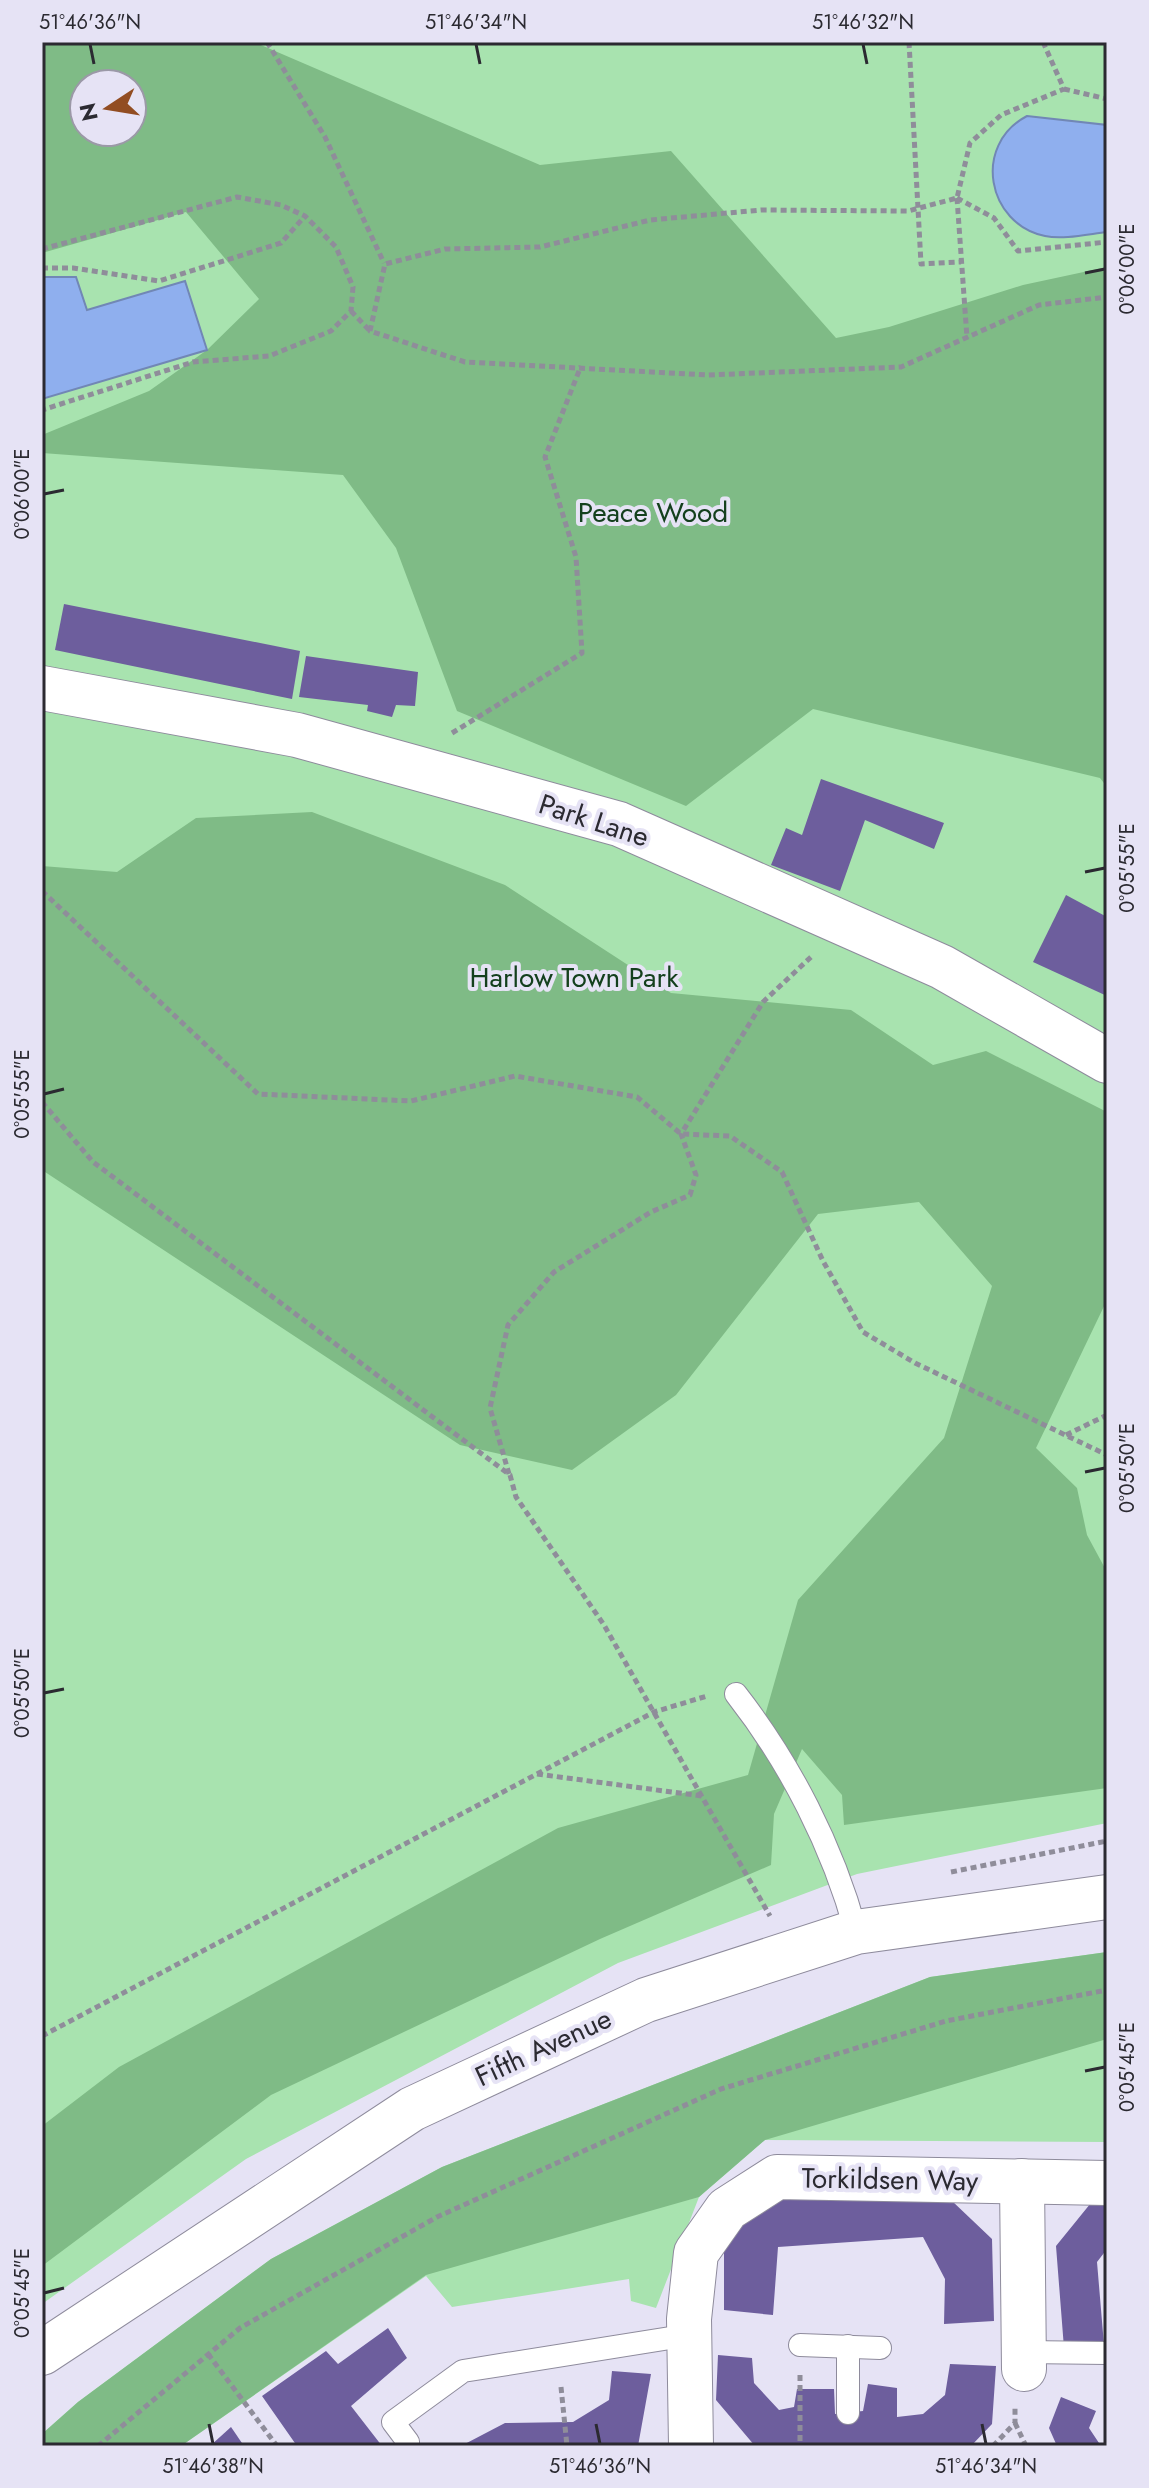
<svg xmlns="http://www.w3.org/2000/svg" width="1149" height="2488" font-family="Jost,sans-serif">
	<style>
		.green { fill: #a8e3af; fill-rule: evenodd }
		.forest { fill: #7fbb86; fill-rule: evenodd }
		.water { fill: #8fafee; stroke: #7187b5; stroke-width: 2 }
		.building { fill: #6d5e9d }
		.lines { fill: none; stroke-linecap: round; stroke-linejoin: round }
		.service-casing { stroke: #8e8b9c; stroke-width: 24 }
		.minor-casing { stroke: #8e8b9c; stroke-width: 46 }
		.primary-casing { stroke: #8e8b9c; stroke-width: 46 }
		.path { stroke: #8f8d9a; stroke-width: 5; stroke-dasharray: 6 4; stroke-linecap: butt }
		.service { stroke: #fff; stroke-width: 22 }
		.minor { stroke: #fff; stroke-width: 44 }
		.primary { stroke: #fff; stroke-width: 44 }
		.ticks { fill: none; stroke: #2b2a31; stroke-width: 3 }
		.labels { text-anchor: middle; stroke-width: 8; stroke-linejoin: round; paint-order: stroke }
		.park-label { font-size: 28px; fill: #14401d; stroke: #e6e3f5 }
		.street-label { font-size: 28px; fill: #2b2a31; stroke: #e6e3f5 }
		.neatline { fill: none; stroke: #2b2a31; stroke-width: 3 }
		.ticks-label { font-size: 20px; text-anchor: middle; fill: #2b2a31 }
	</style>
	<rect width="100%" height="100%" fill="#e6e3f5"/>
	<g class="green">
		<path d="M42,42h1065v1781l-250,51 -239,89 -372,196 -204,145zM84,84h48v48h-48z"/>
		<polygon points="1107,1952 1107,2142 765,2140 699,2197 656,2308 631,2301 629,2279 452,2307 426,2276 181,2446 42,2446 42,2434 78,2402 271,2259 442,2167 930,1977"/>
	</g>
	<g class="forest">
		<path d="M42,42h212l286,123 131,-14 165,187 53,-11 134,-42 84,-18v520l-7,-9 -287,-69 -127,97 -229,-95 -61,-163 -53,-73 -301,-22v-18l107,-44 58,-41 52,-51 -73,-87 -144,41zM84,84h48v48h-48z"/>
		<polygon points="312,812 505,885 671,993 851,1010 933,1065 986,1051 1107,1112 1107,1300 1036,1448 1077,1488 1087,1535 1107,1572 1107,1788 844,1825 842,1795 802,1749 774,1814 771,1865 600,1939 271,2095 42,2266 42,2126 119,2067 558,1828 748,1775 798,1600 944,1438 992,1286 919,1202 818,1214 676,1395 572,1470 460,1445 42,1170 42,866 117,872 196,818"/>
		<polygon points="1107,1952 1107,2039 765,2140 699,2197 426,2275 181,2446 42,2446 42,2434 78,2402 271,2259 442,2167 930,1977"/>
	</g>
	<g class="water">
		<path d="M1027,116l80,9v107c-18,2 -44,8 -62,4 -58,-12 -73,-91 -18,-120z"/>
		<polygon points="42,277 76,277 87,310 185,281 207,350 42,399"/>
	</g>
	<g class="building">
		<polygon points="64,604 300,651 292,699 55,650"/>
		<polygon points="306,656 418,672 415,706 396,705 392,717 367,711 368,705 299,697"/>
		<polygon points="821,779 944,823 934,849 865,820 840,891 771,865 786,828 802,835"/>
		<polygon points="1066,895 1107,917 1107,996 1033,962"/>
		<polygon points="931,2181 992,2239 994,2321 944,2324 945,2279 923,2237 778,2247 773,2315 724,2310 724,2240 777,2195"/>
		<polygon points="1099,2193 1107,2193 1107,2249 1097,2262 1104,2345 1064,2348 1056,2246"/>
		<polygon points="388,2328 407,2358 351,2406 382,2446 297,2446 262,2396 326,2351 338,2364"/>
		<polygon points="718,2355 752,2358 754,2383 779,2410 794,2407 797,2389 834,2389 835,2414 863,2411 868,2384 897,2388 897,2417 923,2414 945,2395 950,2364 996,2366 992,2424 971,2446 755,2446 716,2400"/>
		<polygon points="612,2371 651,2374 638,2446 461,2446 505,2423 573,2422 609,2400"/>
		<polygon points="1061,2397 1096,2411 1089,2428 1101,2446 1057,2446 1049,2428"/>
		<polygon points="231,2427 244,2446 210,2446"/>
	</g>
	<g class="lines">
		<defs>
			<g id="service">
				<path d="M736,1694c54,69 97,153 120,238"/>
				<polyline points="800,2345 880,2348"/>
				<polyline points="1024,2352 1107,2353"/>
				<polyline points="848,2413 848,2346"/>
				<polyline points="408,2442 393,2422 463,2371 689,2335"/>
			</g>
			<g id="minor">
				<polyline points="42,688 297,735 619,824 942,967 1107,1061"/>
				<polyline points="1022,2181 1024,2369"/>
				<polyline points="691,2446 689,2319 696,2253 727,2209 777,2177 1107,2183"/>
			</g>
			<polyline id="primary" points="42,2353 412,2109 646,2000 856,1932 1107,1897"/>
		</defs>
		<use href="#service" class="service-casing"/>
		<use href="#minor" class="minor-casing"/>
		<use href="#primary" class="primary-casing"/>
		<g class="path">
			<polyline points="267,42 325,137 384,263"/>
			<polyline points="909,42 921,264 961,262"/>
			<polyline points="1043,42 1064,89 1001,115 970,143 957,198 908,211 761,210 650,220 540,247 445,249 385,264 370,331 465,362 708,375 901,367 1039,305 1107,297"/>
			<polyline points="1064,89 1107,99"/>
			<polyline points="957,198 994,218 1018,251 1107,242"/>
			<polyline points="957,198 967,338"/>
			<polyline points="42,249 237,197 281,205 305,216 336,247 353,287 351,311 331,331 269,356 193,362 42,410"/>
			<polyline points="42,268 73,268 159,281 281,243 305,216"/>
			<polyline points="351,311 370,331"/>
			<polyline points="452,733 582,653 576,557 545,457 581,366"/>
			<polyline points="42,891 258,1094 411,1101 515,1076 637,1097 681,1134 730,1136 782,1172 823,1261 863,1332 915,1363 1107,1455"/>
			<polyline points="42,1102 93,1162 510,1475 516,1497 604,1625 770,1916"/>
			<polyline points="1066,1435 1107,1415"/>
			<polyline points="509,1474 490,1408 508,1325 554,1272 651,1212 690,1195 696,1175 681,1134 763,1002 811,957"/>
			<polyline points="537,1774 702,1796"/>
			<polyline points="951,1872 1107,1841"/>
			<polyline points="42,2036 654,1712 707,1696"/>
			<polyline points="208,2354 277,2446"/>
			<polyline points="800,2375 800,2446"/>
			<polyline points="561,2387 567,2446"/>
			<polyline points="1015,2423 1026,2446"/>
			<polyline points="98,2446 240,2328 437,2217 721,2089 946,2021 1107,1990"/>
			<polyline points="993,2446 1015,2423 1015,2408"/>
		</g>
		<use href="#service" class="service"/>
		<use href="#minor" class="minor"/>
		<use href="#primary" class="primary"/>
	</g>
	<path class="ticks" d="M90,44l4,20M476,44l4,20M863,44l4,20M1085,273l20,-4M44,494l20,-4M1085,872l20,-4M44,1094l20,-5M1085,1472l20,-4M44,1693l20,-4M1085,2071l20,-4M44,2293l20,-5M209,2424l4,20M596,2424l4,20M982,2424l4,20"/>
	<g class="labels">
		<g class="park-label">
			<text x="653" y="522">Peace Wood</text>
			<text x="574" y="987">Harlow Town Park</text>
		</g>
		<g class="street-label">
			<text transform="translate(594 820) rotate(18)" y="10">Park Lane</text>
			<text transform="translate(543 2047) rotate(-25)" y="10">Fifth Avenue</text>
			<text transform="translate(890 2179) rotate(1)" y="10">Torkildsen Way</text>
		</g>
	</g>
	<rect width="1149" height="2488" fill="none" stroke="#e6e3f5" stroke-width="88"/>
	<g transform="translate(108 108) rotate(258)"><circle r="38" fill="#e6e3f5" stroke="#9b99a7" stroke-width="2"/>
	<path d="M0-6L14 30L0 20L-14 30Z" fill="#924d22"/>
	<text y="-12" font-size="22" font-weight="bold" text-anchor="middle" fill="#2b2a31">N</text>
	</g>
	<rect x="44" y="44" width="1061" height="2400" class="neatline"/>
	<g class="ticks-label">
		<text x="90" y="29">51°46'36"N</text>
		<text x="476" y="29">51°46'34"N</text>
		<text x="863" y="29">51°46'32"N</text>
		<text transform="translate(1127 269) rotate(-90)" y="7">0°06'00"E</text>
		<text transform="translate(22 494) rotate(-90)" y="7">0°06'00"E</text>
		<text transform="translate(1127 868) rotate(-90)" y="7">0°05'55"E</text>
		<text transform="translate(22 1094) rotate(-90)" y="7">0°05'55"E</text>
		<text transform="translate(1127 1468) rotate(-90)" y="7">0°05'50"E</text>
		<text transform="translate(22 1693) rotate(-90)" y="7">0°05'50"E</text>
		<text transform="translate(1127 2067) rotate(-90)" y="7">0°05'45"E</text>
		<text transform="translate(22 2293) rotate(-90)" y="7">0°05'45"E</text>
		<text x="213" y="2473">51°46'38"N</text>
		<text x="600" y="2473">51°46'36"N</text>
		<text x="986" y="2473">51°46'34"N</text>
	</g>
</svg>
